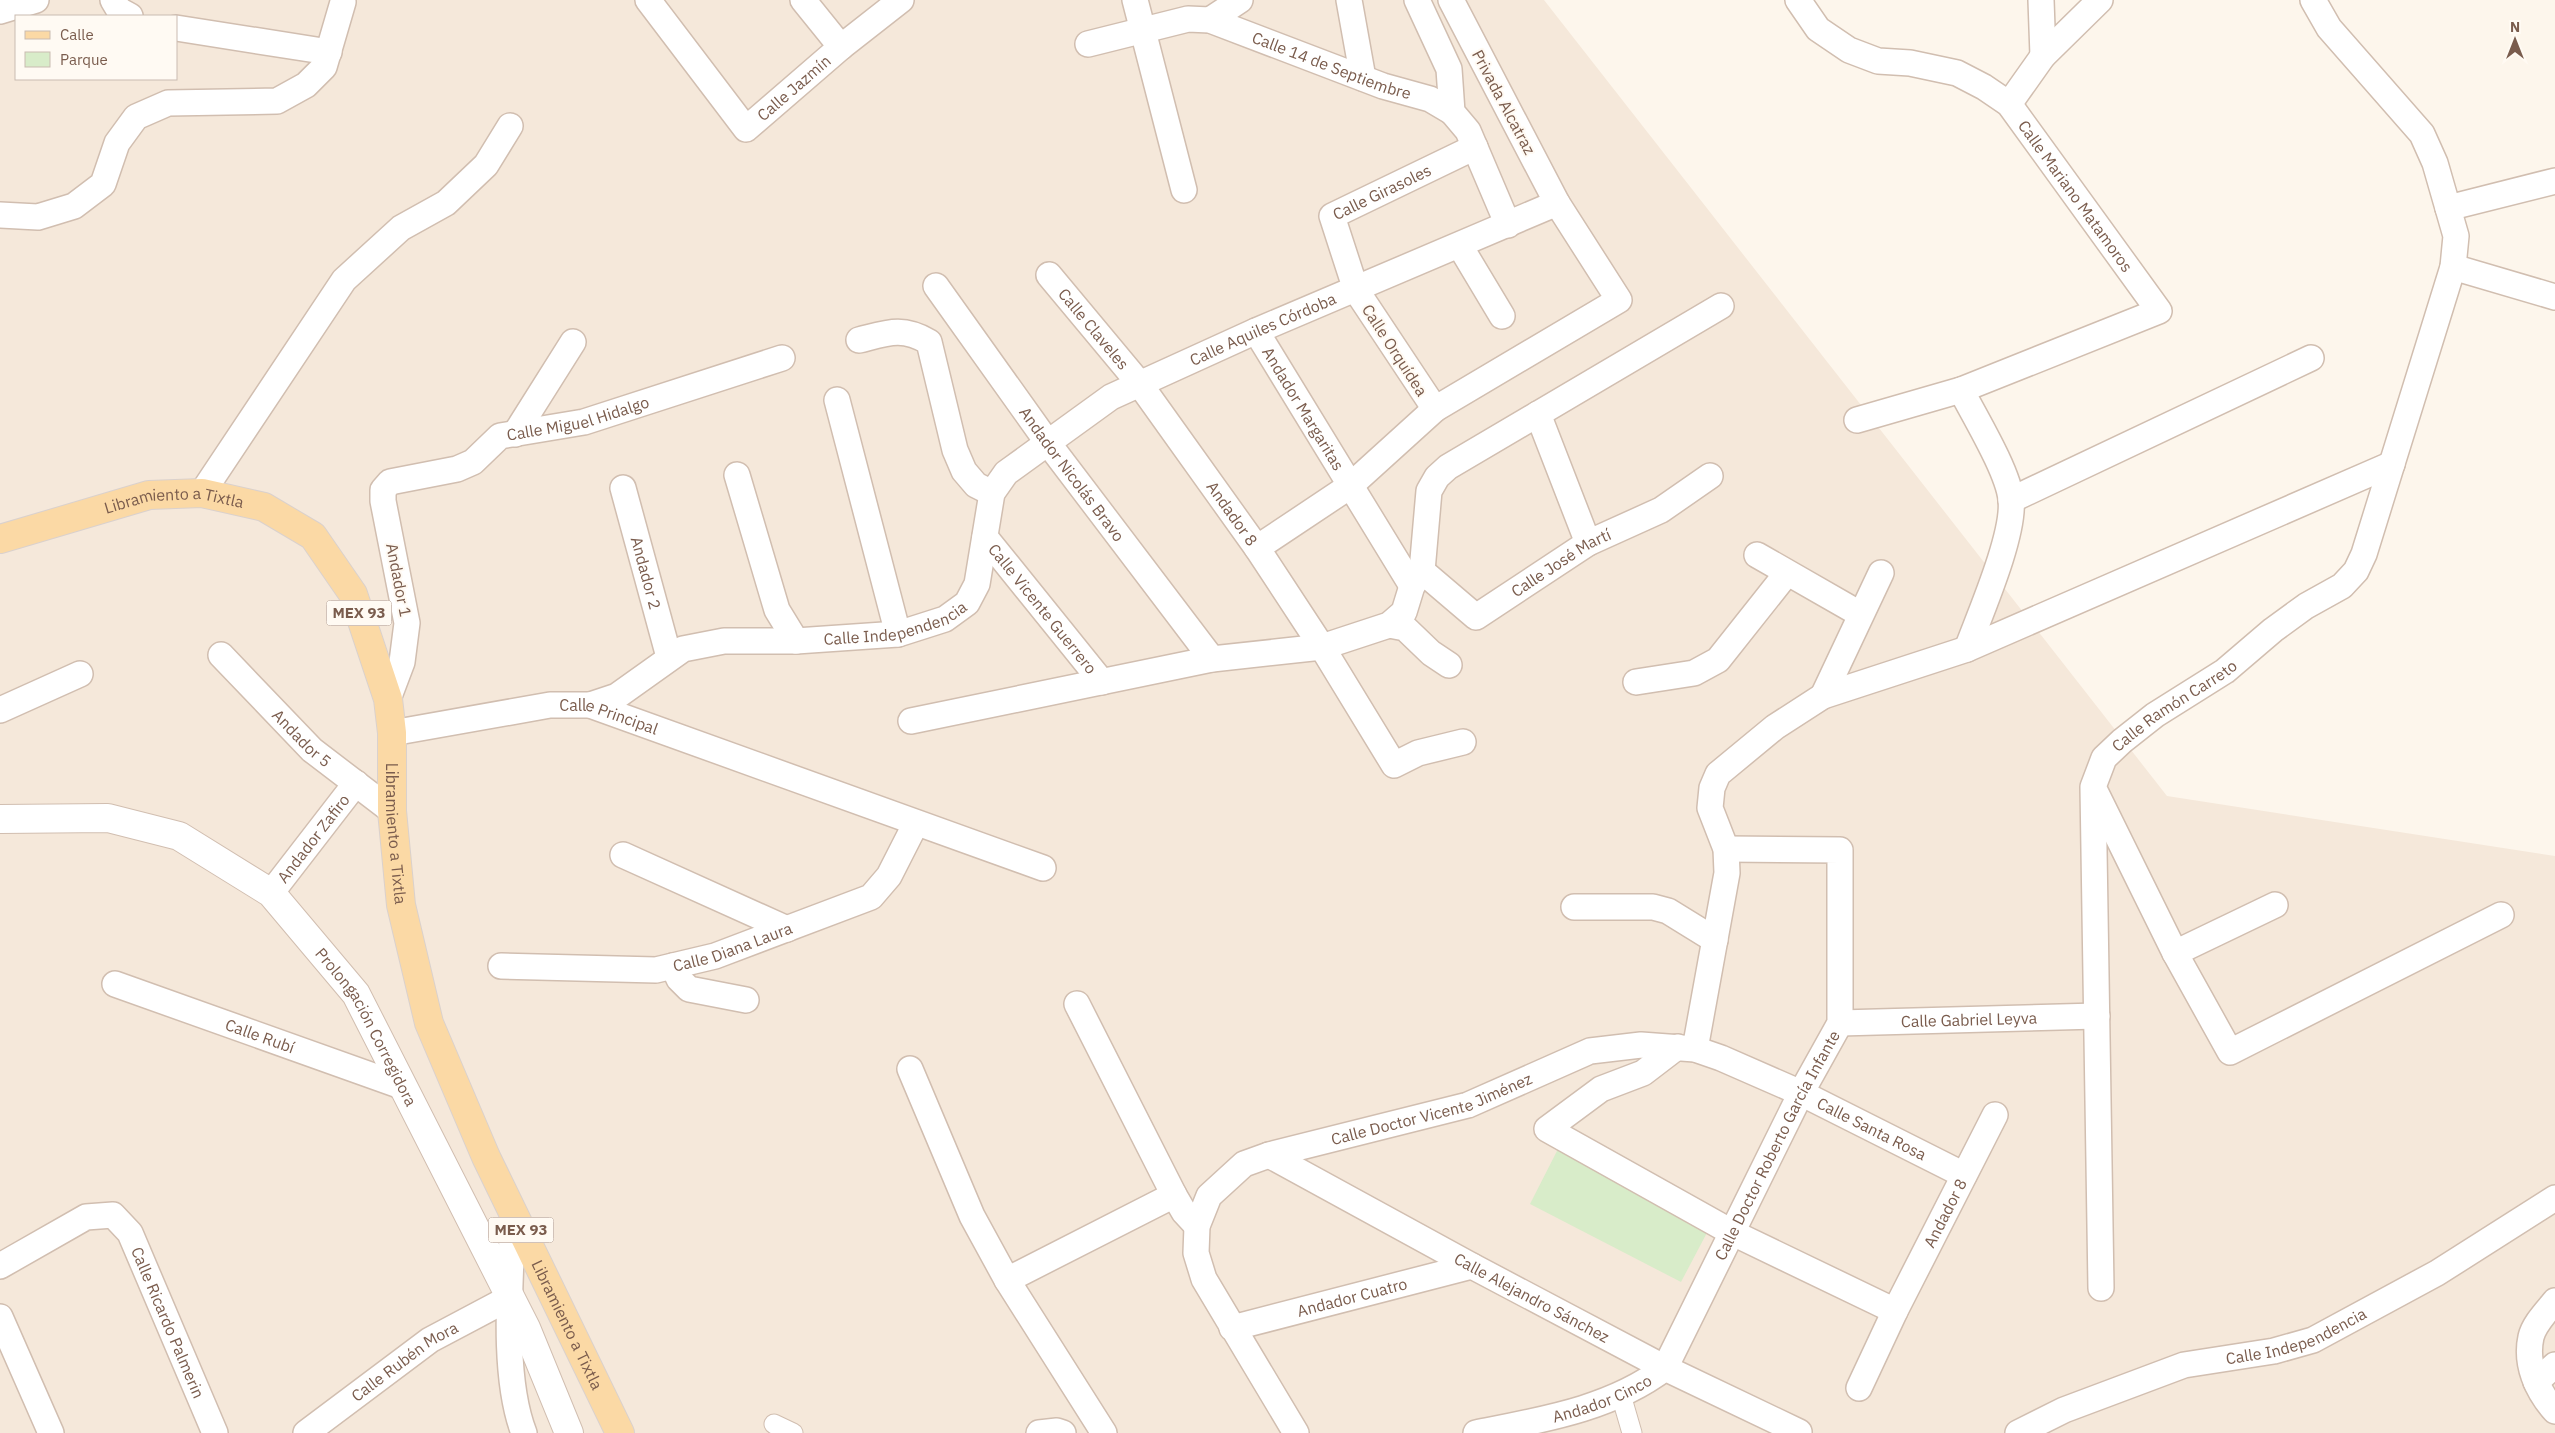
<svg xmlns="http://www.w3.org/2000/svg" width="2555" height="1433" font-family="'IBM Plex Sans',sans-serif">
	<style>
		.residential { fill: #f5e8da; fill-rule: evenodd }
		.green { fill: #d8ecc9 }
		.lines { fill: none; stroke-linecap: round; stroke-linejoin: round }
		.pedestrian-casing { stroke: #d1beb0; stroke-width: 21 }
		.minor-casing { stroke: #d1beb0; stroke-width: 28 }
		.tertiary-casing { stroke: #d1beb0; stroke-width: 30 }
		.primary-casing { stroke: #dad1cd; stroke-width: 30 }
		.pedestrian { stroke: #fff; stroke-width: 19 }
		.minor { stroke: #fff; stroke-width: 25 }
		.tertiary { stroke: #fff; stroke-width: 28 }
		.primary { stroke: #fbd9a5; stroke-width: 28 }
		.labels { text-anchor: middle; stroke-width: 4; stroke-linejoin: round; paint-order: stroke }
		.shield { fill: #fffaf3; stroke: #a28b7f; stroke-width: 1 }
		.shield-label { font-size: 15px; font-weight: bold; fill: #7a5c4d }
		.street-label { font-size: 16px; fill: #7a5c4d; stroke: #fffaf3 }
	</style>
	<rect width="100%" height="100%" fill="#fdf6ec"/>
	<path class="residential" d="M0,0h1544l623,796 388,60v577h-2555zM16,16h160v63h-160z"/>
	<polygon class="green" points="1558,1149 1710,1227 1681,1282 1530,1204"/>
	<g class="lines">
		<defs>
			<g id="pedestrian">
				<polyline points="1621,1395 1632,1433"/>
				<polyline points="774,1424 793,1433"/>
			</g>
			<g id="minor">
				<polyline points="113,0 119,10 130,16"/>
				<path id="s1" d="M648,0l98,129 95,-82 60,-47"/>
				<polyline points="803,0 841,47"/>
				<polyline points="1135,0 1184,190"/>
				<polyline points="1349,0 1363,78"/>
				<polyline points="1417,0 1449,69 1452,112 1468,131 1508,225"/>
				<path id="s2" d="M1798,0l20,29 31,21 29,11 32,2 47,10 27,14 25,17 150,207 -198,79 -104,30"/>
				<polyline points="2041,0 2043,56"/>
				<polyline points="0,11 36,0"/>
				<polyline points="1210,20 1240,0"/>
				<polyline points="176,28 329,52"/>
				<path id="s3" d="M1088,44l100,-25 22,1 173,66 47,13 22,13"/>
				<polyline points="2009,104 2043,56 2100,0"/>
				<polyline points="2448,208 2555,181"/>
				<polyline points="0,215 38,217 74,206 103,184 117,143 136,117 168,103 277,101 306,85 324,67 343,2"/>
				<polyline points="1460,246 1502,316"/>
				<polyline points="2453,267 2555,297"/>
				<path id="s4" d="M1049,275l90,108 118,165 65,99 72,118 24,-12 45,-11"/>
				<path id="s5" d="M936,286l112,157 164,216"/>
				<path id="s6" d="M1256,331l156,255"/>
				<path d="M859,340c28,-7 43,-14 70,2l26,108 9,21 12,14 16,8"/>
				<path d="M1961,390c14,27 48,83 50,110 4,34 -31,114 -44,149"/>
				<polyline points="837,400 898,634"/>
				<path id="s7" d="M1435,409l-79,-119 -24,-74 143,-69"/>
				<polyline points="1538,414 1588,543"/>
				<polyline points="515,434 573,342"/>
				<polyline points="737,475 777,610 796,641"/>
				<path id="s8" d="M623,488l46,169"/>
				<polyline points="202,493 344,280 401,228 446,203 486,165 510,126"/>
				<polyline points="2011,500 2311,358"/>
				<path id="s9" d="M985,537l117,145"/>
				<polyline points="1257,548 1350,486 1435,409 1619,300 1557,203 1451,0"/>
				<polyline points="1757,555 1860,614"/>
				<path id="s10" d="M1422,571l54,46 112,-74 73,-33 49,-34"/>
				<polyline points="1389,625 1405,628 1431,653 1449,665"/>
				<path id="s11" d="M221,655l91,95 80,61"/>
				<polyline points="1636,682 1694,673 1718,660 1787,573"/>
				<polyline points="1823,696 1881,573"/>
				<path id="s12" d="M388,699l14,-37 5,-39 -24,-122v-11l7,-8 67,-13 16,-7 27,-26 84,-14 198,-64"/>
				<path id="s13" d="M590,705l27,-9 66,-47 41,-8h72l102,-7 47,-15 22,-16 10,-19 15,-91 14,-20 105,-76 145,-66 301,-128"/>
				<polyline points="0,710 80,674"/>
				<polyline points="911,721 1212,659 1322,647 1389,625 1404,612 1412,586 1422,571 1429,491 1437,477 1448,467 1721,306"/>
				<path id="s14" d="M392,733l158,-28h40l453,163"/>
				<polyline points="2096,793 2175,953 2230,1052 2501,915"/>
				<polyline points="623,855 787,929"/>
				<path id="s15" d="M271,893l85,-110"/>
				<polyline points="1574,907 1653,907 1668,911 1715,940"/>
				<polyline points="2175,953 2275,905"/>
				<path id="s16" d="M501,966l155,4 59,-14 156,-59 18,-21 27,-53"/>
				<polyline points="673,966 679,979 689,989 746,1000"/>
				<path id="s17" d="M115,984l289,103"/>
				<polyline points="1077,1004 1174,1195 1184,1212 1197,1226"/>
				<path id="s18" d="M1840,1023l257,-7"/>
				<polyline points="1677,1047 1643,1073 1601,1089 1547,1129 1733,1233 1895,1311"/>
				<polyline points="1695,1049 1727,873 1726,849 1710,808 1712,788 1718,774 1775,727 1823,696 1967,649 2392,464"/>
				<polyline points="910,1069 972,1216 1007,1280 1104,1433"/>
				<path id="s19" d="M1269,1155l203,111 193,102 134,64"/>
				<path d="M513,1212c-2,65 -12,162 11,221"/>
				<path id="s20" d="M0,1266l86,-49 27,-2 17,18 85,200"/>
				<polyline points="1007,1280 1174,1195"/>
				<path id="s21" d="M2101,1288l-8,-501 11,-29 18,-17 33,-26 70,-44 48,-41 33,-24 36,-20 14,-15 8,-17 89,-287 3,-31 -21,-73 -13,-29 -93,-106 -16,-28"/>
				<path d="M2555,1301c-8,10 -21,23 -24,36 -6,27 6,54 24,74"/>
				<polyline points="0,1317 51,1433"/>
				<path id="s22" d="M1232,1328l240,-62"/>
				<polyline points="2536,1382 2555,1365"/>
				<path id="s23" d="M1859,1388l36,-77 100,-196"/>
				<path id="s24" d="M306,1433l124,-93 81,-43"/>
				<polyline points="1039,1433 1057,1431 1063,1433"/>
				<path id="s25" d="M1296,1433l-92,-154 -8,-26 1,-27 12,-30 35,-32 25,-9 199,-50 122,-54 51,-6 54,4 26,9 80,35 163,82"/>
				<path id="s26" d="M1476,1433c65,-13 135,-24 189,-65l136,-275 39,-70v-173l-114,-1"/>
				<path id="s27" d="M2018,1433l46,-23 120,-45 90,-14 39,-11 124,-67 118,-75"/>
			</g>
			<g id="tertiary">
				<path id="s28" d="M0,819l108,-1 71,18 92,57 85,101 170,334 43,105"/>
			</g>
			<g id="primary">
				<path id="s29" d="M0,539l149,-44 53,-2 62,14 49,29 40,58 35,105 4,34v78l9,94 28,118 57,134 134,276"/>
			</g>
		</defs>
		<use href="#pedestrian" class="pedestrian-casing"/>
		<use href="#minor" class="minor-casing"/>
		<use href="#tertiary" class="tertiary-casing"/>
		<use href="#primary" class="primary-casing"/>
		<use href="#pedestrian" class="pedestrian"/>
		<use href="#minor" class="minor"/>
		<use href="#tertiary" class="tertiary"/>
		<use href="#primary" class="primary"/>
	</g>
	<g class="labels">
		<g class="shield">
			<rect x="326.5" y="600.5" width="65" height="25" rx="4"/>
			<rect x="488.5" y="1217.5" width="65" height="25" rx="4"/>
		</g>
		<g class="shield-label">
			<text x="359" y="618">MEX 93</text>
			<text x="521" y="1235">MEX 93</text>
		</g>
		<g class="street-label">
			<text dy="6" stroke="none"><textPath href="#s3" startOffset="255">Calle 14 de Septiembre</textPath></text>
			<text dy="6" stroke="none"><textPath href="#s1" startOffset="225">Calle Jazmín</textPath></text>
			<text transform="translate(1504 102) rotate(62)" y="6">Privada Alcatraz</text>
			<text dy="6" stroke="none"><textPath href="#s7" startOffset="276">Calle Girasoles</textPath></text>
			<text dy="6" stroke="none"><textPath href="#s2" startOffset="358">Calle Mariano Matamoros</textPath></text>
			<text dy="6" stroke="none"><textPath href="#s4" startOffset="70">Calle Claveles</textPath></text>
			<text dy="6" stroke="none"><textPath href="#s13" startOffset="836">Calle Aquiles Córdoba</textPath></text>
			<text transform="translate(1395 350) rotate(57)" y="6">Calle Orquídea</text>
			<text dy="6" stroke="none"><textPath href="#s6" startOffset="91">Andador Margaritas</textPath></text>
			<text dy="6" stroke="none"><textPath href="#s12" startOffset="428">Calle Miguel Hidalgo</textPath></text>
			<text dy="6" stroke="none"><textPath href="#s5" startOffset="232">Andador Nicolás Bravo</textPath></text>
			<text dy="6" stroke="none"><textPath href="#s29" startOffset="180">Libramiento a Tixtla</textPath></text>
			<text dy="6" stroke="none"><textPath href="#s4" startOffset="301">Andador 8</textPath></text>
			<text dy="6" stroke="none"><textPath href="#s10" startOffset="172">Calle José Martí</textPath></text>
			<text dy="6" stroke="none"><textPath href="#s8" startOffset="88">Andador 2</textPath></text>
			<text transform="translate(399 580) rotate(79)" y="6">Andador 1</text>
			<text dy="6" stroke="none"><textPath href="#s9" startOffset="92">Calle Vicente Guerrero</textPath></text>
			<text dy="6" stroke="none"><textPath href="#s13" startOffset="325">Calle Independencia</textPath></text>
			<text dy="6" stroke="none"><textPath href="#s21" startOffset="620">Calle Ramón Carreto</textPath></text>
			<text dy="6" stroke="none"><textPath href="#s14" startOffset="221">Calle Principal</textPath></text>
			<text dy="6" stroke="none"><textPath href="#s11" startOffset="116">Andador 5</textPath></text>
			<text dy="6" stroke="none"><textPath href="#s29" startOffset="645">Libramiento a Tixtla</textPath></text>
			<text dy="6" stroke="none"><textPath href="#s15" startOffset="69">Andador Zafiro</textPath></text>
			<text dy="6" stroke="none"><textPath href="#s16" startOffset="235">Calle Diana Laura</textPath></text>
			<text dy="6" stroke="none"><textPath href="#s18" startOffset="129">Calle Gabriel Leyva</textPath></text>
			<text dy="6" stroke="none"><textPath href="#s28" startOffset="455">Prolongación Corregidora</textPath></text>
			<text dy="6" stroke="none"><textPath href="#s17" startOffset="154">Calle Rubí</textPath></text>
			<text dy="6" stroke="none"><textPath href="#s25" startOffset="509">Calle Doctor Vicente Jiménez</textPath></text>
			<text dy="6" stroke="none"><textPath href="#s25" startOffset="978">Calle Santa Rosa</textPath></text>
			<text dy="6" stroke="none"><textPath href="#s26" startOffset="451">Calle Doctor Roberto García Infante</textPath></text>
			<text dy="6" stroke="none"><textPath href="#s23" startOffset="195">Andador 8</textPath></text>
			<text dy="6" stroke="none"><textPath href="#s22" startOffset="124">Andador Cuatro</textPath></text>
			<text dy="6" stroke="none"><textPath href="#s19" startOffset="299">Calle Alejandro Sánchez</textPath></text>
			<text dy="6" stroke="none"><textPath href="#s20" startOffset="248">Calle Ricardo Palmerin</textPath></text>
			<text dy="6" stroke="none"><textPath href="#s29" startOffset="1170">Libramiento a Tixtla</textPath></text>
			<text dy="6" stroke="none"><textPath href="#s27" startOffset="296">Calle Independencia</textPath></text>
			<text dy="6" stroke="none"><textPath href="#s24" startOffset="122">Calle Rubén Mora</textPath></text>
			<text dy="6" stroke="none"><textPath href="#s26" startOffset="131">Andador Cinco</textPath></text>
		</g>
	</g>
	<rect x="15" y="15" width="162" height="65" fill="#fffaf3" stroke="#cabbb1"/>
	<rect x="25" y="31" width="25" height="8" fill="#fbd9a5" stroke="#cabbb1"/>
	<text x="60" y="40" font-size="15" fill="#7a5c4d">Calle</text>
	<rect x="25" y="52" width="25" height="15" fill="#d8ecc9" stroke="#cabbb1"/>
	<text x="60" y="65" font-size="15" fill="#7a5c4d">Parque</text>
	<g transform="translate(2515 40)" stroke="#fffaf3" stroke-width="4" paint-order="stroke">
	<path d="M0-4L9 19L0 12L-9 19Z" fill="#7a5c4d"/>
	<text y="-8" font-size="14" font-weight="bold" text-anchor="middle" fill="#7a5c4d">N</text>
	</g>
</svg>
